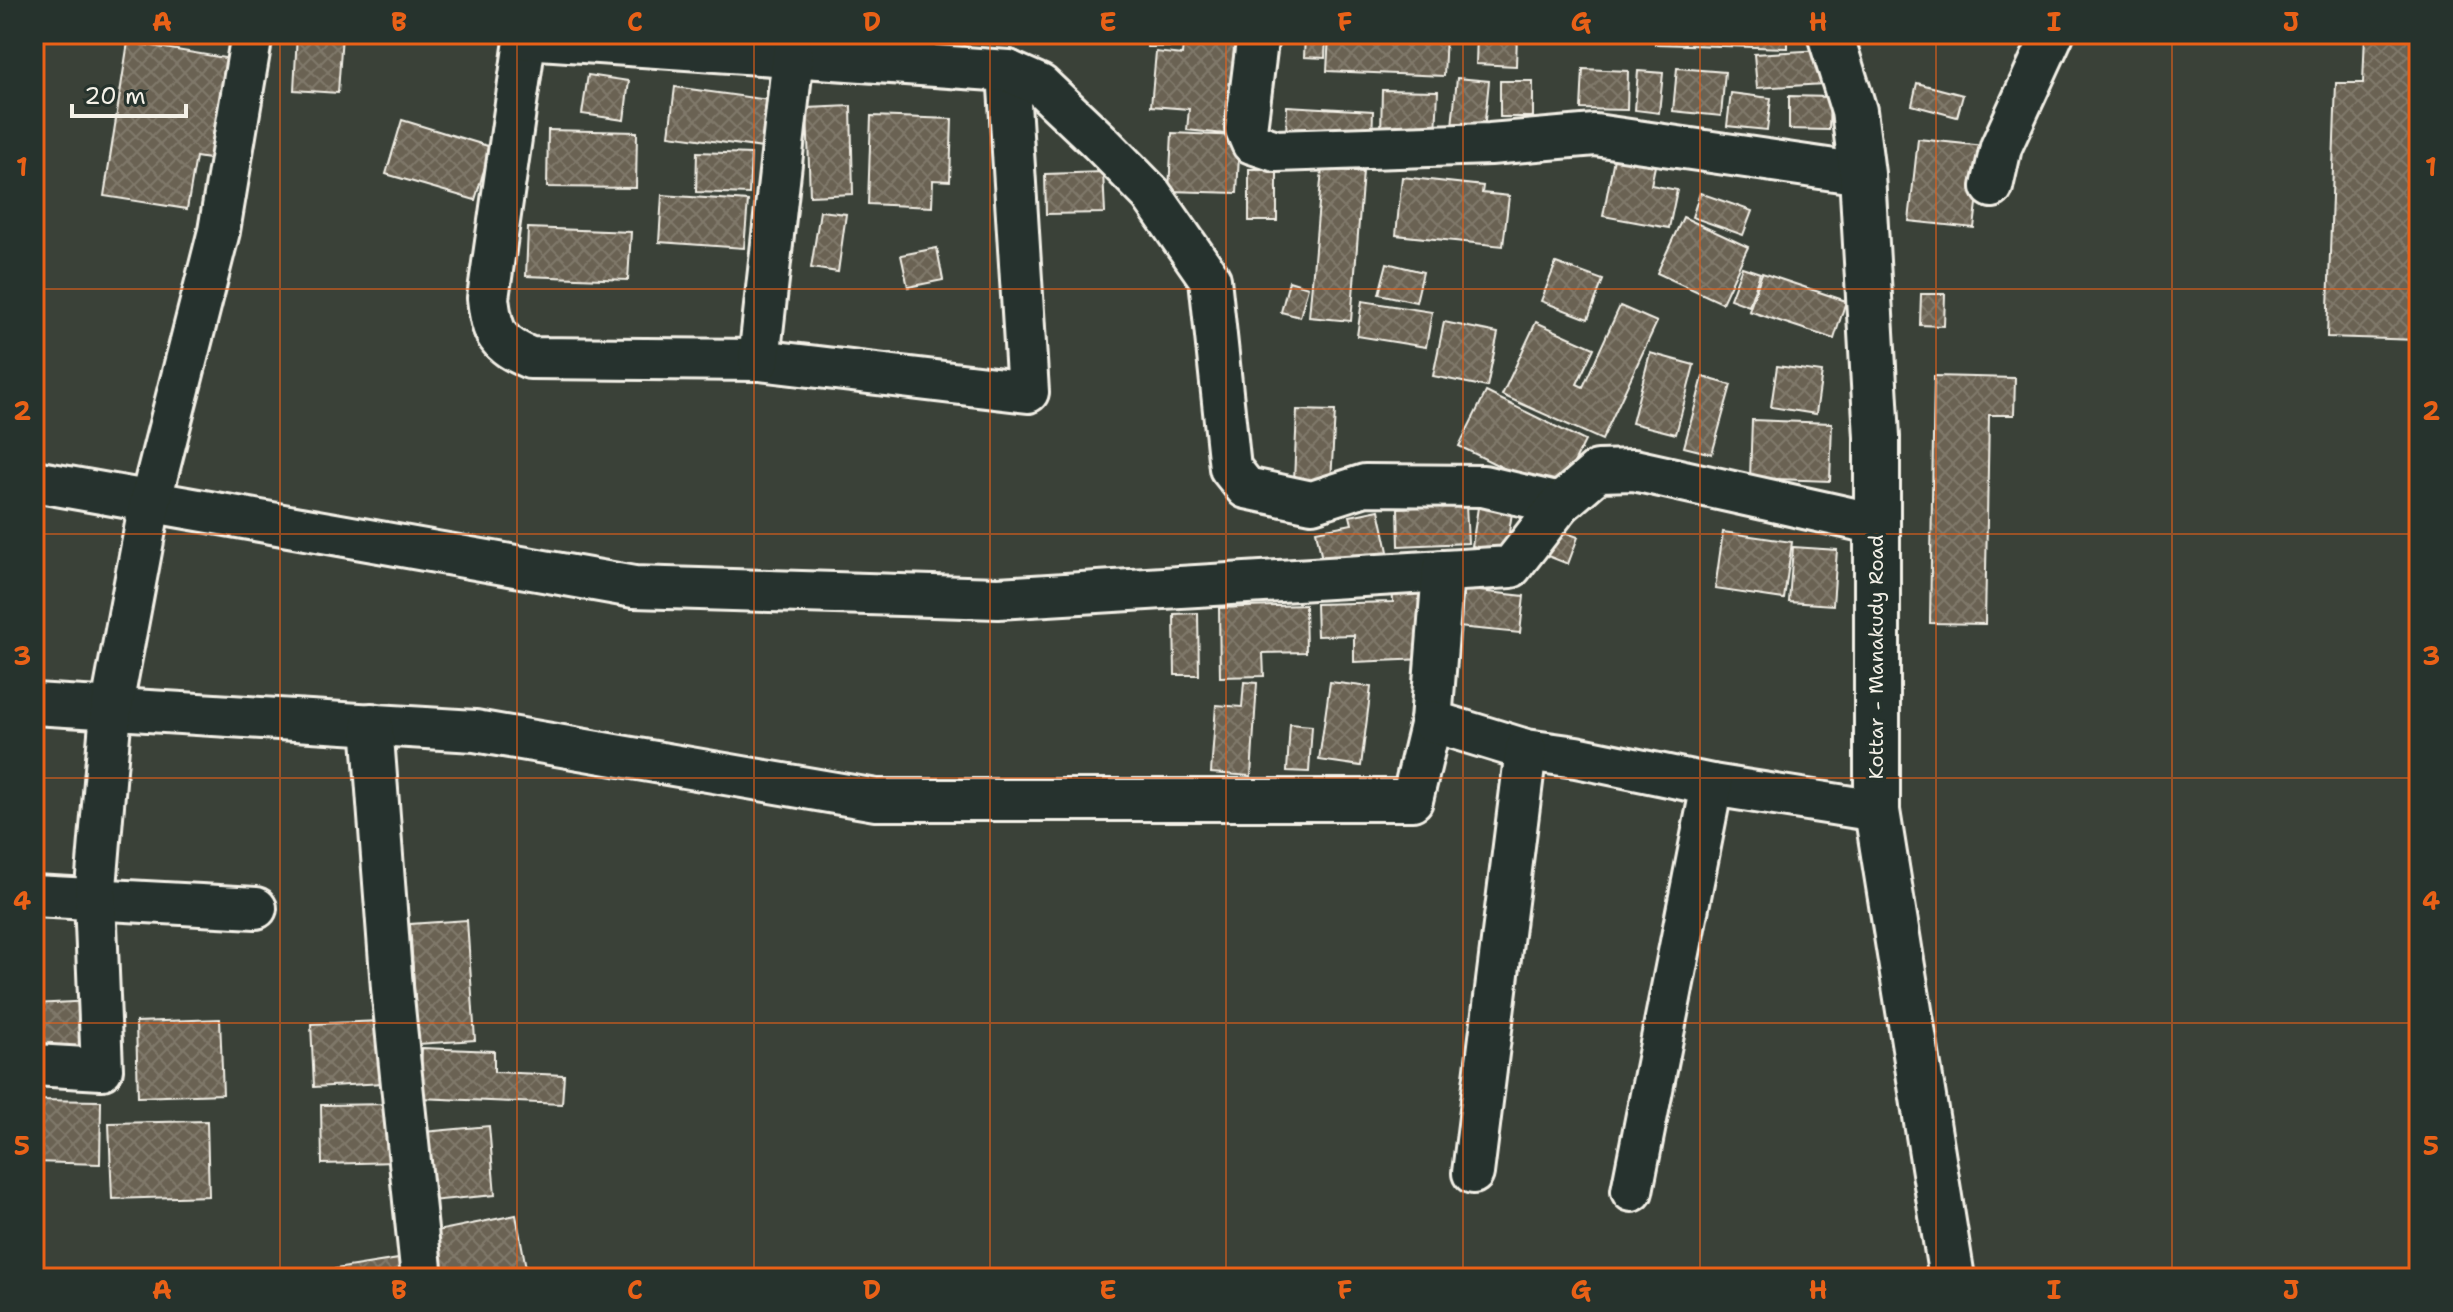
<svg xmlns="http://www.w3.org/2000/svg" width="2453" height="1312" font-family="'Shantell Sans',sans-serif">
	<style>
		.building { fill: url(#building-cross-hatch); stroke: #f4f1e8; stroke-width: 2 }
		.lines { fill: none; stroke-linecap: round; stroke-linejoin: round }
		.minor-casing { stroke: #f4f1e8; stroke-width: 46 }
		.secondary-casing { stroke: #f4f1e8; stroke-width: 50 }
		.minor { stroke: #26332d; stroke-width: 40 }
		.secondary { stroke: #26332d; stroke-width: 44 }
		.grid { fill: none; stroke: #e96117; stroke-width: 2; stroke-opacity: 0.55 }
		.labels { text-anchor: middle; stroke-width: 7; stroke-linejoin: round; paint-order: stroke }
		.street-label { font-size: 20px; fill: #f4f1e8; stroke: #26332d }
		.neatline { fill: none; stroke: #e96117; stroke-width: 3 }
		.grid-label { font-size: 26px; text-anchor: middle; font-weight: bold; fill: #e96117 }
	</style>
	<defs>
		<pattern id="building-cross-hatch" width="8" height="8" patternUnits="userSpaceOnUse" patternTransform="scale(2)"><rect width="8" height="8" fill="#6a6252"/><path d="M0 0l8 8M0 8l8-8" fill="none" stroke="#80796b"/></pattern>
	</defs>
	<rect width="100%" height="100%" fill="#3a4138"/>
	<filter id="ink" filterUnits="userSpaceOnUse"><feTurbulence type="fractalNoise" baseFrequency=".0125" numOctaves="2"/><feDisplacementMap in="SourceGraphic" scale="16" xChannelSelector="R" yChannelSelector="G"/><feConvolveMatrix kernelMatrix="1 2 1 2 8 2 1 2 1" color-interpolation-filters="sRGB"/></filter>
	<g filter="url(#ink)">
		<g class="building">
			<polygon points="297,34 342,34 338,93 294,90"/>
			<polygon points="854,34 965,34 964,46 940,45 940,39"/>
			<polygon points="1026,34 1058,34 1057,46 1025,45"/>
			<rect x="1147" y="34" width="23" height="13"/>
			<polygon points="1184,34 1243,34 1234,135 1187,130 1189,109 1151,106 1156,52 1182,55"/>
			<polygon points="1280,34 1326,34 1325,58 1304,57 1305,36"/>
			<polygon points="1329,34 1446,34 1444,76 1327,71"/>
			<polygon points="1477,34 1517,34 1516,66 1476,64"/>
			<polygon points="1655,34 1787,34 1787,48 1655,44"/>
			<polygon points="2365,34 2410,34 2419,65 2419,340 2327,337 2336,83 2363,83"/>
			<polygon points="128,42 231,59 215,160 196,157 187,209 104,196"/>
			<polygon points="1822,50 1824,84 1757,88 1754,54"/>
			<polygon points="1677,68 1725,72 1721,116 1673,111"/>
			<polygon points="1583,69 1628,71 1627,110 1581,109"/>
			<polygon points="1638,71 1663,73 1659,113 1635,110"/>
			<polygon points="588,75 629,81 624,120 582,114"/>
			<polygon points="1457,78 1489,81 1484,130 1452,126"/>
			<rect x="1500" y="81" width="33" height="36"/>
			<polygon points="1917,83 1963,95 1957,117 1912,105"/>
			<polygon points="675,87 769,100 763,148 669,135"/>
			<polygon points="1382,90 1438,91 1436,134 1381,133"/>
			<polygon points="1731,93 1771,98 1767,130 1727,126"/>
			<polygon points="1789,96 1830,97 1829,130 1789,129"/>
			<polygon points="851,106 853,194 810,196 807,108"/>
			<polygon points="1287,106 1373,111 1372,141 1286,137"/>
			<polygon points="871,116 952,119 950,181 933,180 932,207 868,204"/>
			<polygon points="402,120 491,147 475,200 386,174"/>
			<polygon points="548,130 637,132 636,188 547,187"/>
			<polygon points="1172,133 1240,136 1237,193 1169,191"/>
			<polygon points="1918,139 1984,146 1974,228 1909,221"/>
			<polygon points="697,152 751,154 749,194 696,192"/>
			<polygon points="1614,158 1655,166 1651,185 1677,190 1669,228 1603,216"/>
			<rect x="1249" y="169" width="28" height="52"/>
			<polygon points="1322,169 1363,172 1351,321 1309,317"/>
			<polygon points="1103,172 1105,213 1046,214 1045,174"/>
			<polygon points="1402,177 1483,186 1482,193 1509,196 1503,246 1396,235"/>
			<polygon points="1700,193 1752,211 1743,235 1692,217"/>
			<polygon points="662,195 748,201 744,248 659,242"/>
			<polygon points="820,211 846,214 838,272 811,268"/>
			<polygon points="1683,217 1748,247 1722,303 1657,273"/>
			<polygon points="528,228 631,232 628,280 526,276"/>
			<polygon points="937,248 943,280 908,287 901,255"/>
			<polygon points="1387,263 1423,272 1416,302 1379,294"/>
			<polygon points="1556,263 1603,280 1588,319 1541,301"/>
			<polygon points="1742,267 1760,273 1749,306 1730,299"/>
			<polygon points="1762,273 1846,301 1834,339 1749,311"/>
			<polygon points="1289,281 1308,287 1300,317 1281,312"/>
			<polygon points="1921,294 1945,294 1944,326 1920,325"/>
			<polygon points="1362,301 1432,312 1426,347 1357,336"/>
			<polygon points="1620,306 1657,322 1602,440 1502,395 1536,322 1594,348 1577,384 1583,387"/>
			<polygon points="1444,322 1498,333 1487,387 1433,376"/>
			<polygon points="1650,353 1694,365 1676,434 1632,423"/>
			<polygon points="1777,366 1822,372 1816,414 1771,407"/>
			<polygon points="1934,376 2015,378 2014,415 1989,415 1985,624 1930,623"/>
			<polygon points="1703,377 1731,385 1712,454 1684,447"/>
			<polygon points="1486,392 1585,441 1558,495 1459,446"/>
			<polygon points="1297,410 1335,411 1331,482 1294,481"/>
			<polygon points="1752,420 1832,423 1830,481 1750,478"/>
			<polygon points="1479,501 1513,506 1506,552 1472,546"/>
			<polygon points="1466,505 1468,543 1399,546 1398,508"/>
			<polygon points="1379,510 1389,556 1324,569 1316,531 1352,524 1350,516"/>
			<polygon points="1550,527 1578,537 1568,564 1540,553"/>
			<polygon points="1723,532 1792,542 1784,599 1715,589"/>
			<polygon points="1793,547 1837,550 1833,605 1789,602"/>
			<polygon points="1423,581 1425,659 1354,662 1354,635 1317,636 1316,604 1393,602 1392,582"/>
			<polygon points="1452,588 1524,596 1520,633 1448,626"/>
			<polygon points="1305,605 1306,652 1263,653 1264,676 1220,677 1219,608"/>
			<polygon points="1198,613 1199,675 1175,675 1174,614"/>
			<polygon points="1244,682 1257,683 1251,776 1211,773 1216,705 1242,707"/>
			<polygon points="1330,682 1371,687 1361,766 1319,760"/>
			<polygon points="1290,724 1312,726 1309,772 1287,771"/>
			<polygon points="467,920 475,1040 418,1044 410,924"/>
			<polygon points="92,1001 95,1057 53,1060 52,1043 34,1044 34,1004"/>
			<polygon points="220,1019 223,1094 138,1097 136,1022"/>
			<polygon points="380,1021 383,1083 314,1087 311,1024"/>
			<polygon points="422,1048 494,1051 494,1072 564,1075 562,1104 420,1098"/>
			<polygon points="34,1100 101,1101 100,1164 34,1162"/>
			<polygon points="395,1104 396,1162 322,1164 321,1105"/>
			<polygon points="207,1121 209,1196 112,1199 109,1123"/>
			<polygon points="489,1126 495,1195 430,1201 424,1132"/>
			<polygon points="516,1215 528,1278 441,1278 432,1232"/>
			<polygon points="405,1258 408,1278 336,1278 335,1269"/>
		</g>
		<g class="lines">
			<defs>
				<g id="minor">
					<path d="M526,34l-38,264c4,36 9,46 42,60l229,2 269,32 -20,-321"/>
					<polyline points="1258,34 1246,129 1252,143 1276,151 1490,144 1595,135 1862,174"/>
					<polyline points="525,38 1008,71 1040,85 1099,141 1151,194 1210,279 1230,468 1246,488 1312,502 1365,485 1483,486 1560,504"/>
					<polyline points="1992,187 2001,147 2053,34"/>
					<polyline points="759,360 793,56"/>
					<polyline points="34,481 634,587 998,598 1511,567 1560,504 1598,471 1634,470 1876,524"/>
					<polyline points="34,704 475,731 876,800 1412,800 1431,721 1443,571"/>
					<polyline points="1431,721 1526,750 1576,757 1712,785 1877,811"/>
					<polyline points="372,724 392,988 422,1278"/>
					<polyline points="34,896 256,908"/>
					<polyline points="34,1065 102,1069 95,899 111,711 150,503 219,231 252,34"/>
					<polyline points="1473,1173 1526,750"/>
					<polyline points="1632,1191 1712,785"/>
				</g>
				<polyline id="secondary" points="1830,34 1854,111 1862,174 1877,437 1877,811 1952,1278"/>
			</defs>
			<use href="#minor" class="minor-casing"/>
			<use href="#secondary" class="secondary-casing"/>
			<use href="#minor" class="minor"/>
			<use href="#secondary" class="secondary"/>
		</g>
	</g>
	<path class="grid" d="M280,34v1244M517,34v1244M754,34v1244M990,34v1244M1226,34v1244M1463,34v1244M1700,34v1244M1936,34v1244M2172,34v1244M34,289h2385M34,534h2385M34,778h2385M34,1023h2385"/>
	<g class="labels">
		<g class="street-label">
			<text transform="translate(1876 657) rotate(-90)" y="7">Kottar - Manakudy Road</text>
		</g>
	</g>
	<rect width="2453" height="1312" fill="none" stroke="#26332d" stroke-width="88"/>
	<path d="M72 104v12h114v-12" fill="none" stroke="#f4f1e8" stroke-width="4"/>
	<text x="84" y="104" font-size="24" fill="#f4f1e8" stroke="#26332d" stroke-width="6" paint-order="stroke">20 m</text>
	<rect x="44" y="44" width="2365" height="1224" class="neatline"/>
	<g class="grid-label">
		<text x="162" y="31">A</text>
		<text x="399" y="31">B</text>
		<text x="635" y="31">C</text>
		<text x="872" y="31">D</text>
		<text x="1108" y="31">E</text>
		<text x="1345" y="31">F</text>
		<text x="1581" y="31">G</text>
		<text x="1818" y="31">H</text>
		<text x="2054" y="31">I</text>
		<text x="2291" y="31">J</text>
		<text x="22" y="176">1</text>
		<text x="2431" y="176">1</text>
		<text x="22" y="420">2</text>
		<text x="2431" y="420">2</text>
		<text x="22" y="665">3</text>
		<text x="2431" y="665">3</text>
		<text x="22" y="910">4</text>
		<text x="2431" y="910">4</text>
		<text x="22" y="1155">5</text>
		<text x="2431" y="1155">5</text>
		<text x="162" y="1299">A</text>
		<text x="399" y="1299">B</text>
		<text x="635" y="1299">C</text>
		<text x="872" y="1299">D</text>
		<text x="1108" y="1299">E</text>
		<text x="1345" y="1299">F</text>
		<text x="1581" y="1299">G</text>
		<text x="1818" y="1299">H</text>
		<text x="2054" y="1299">I</text>
		<text x="2291" y="1299">J</text>
	</g>
</svg>
